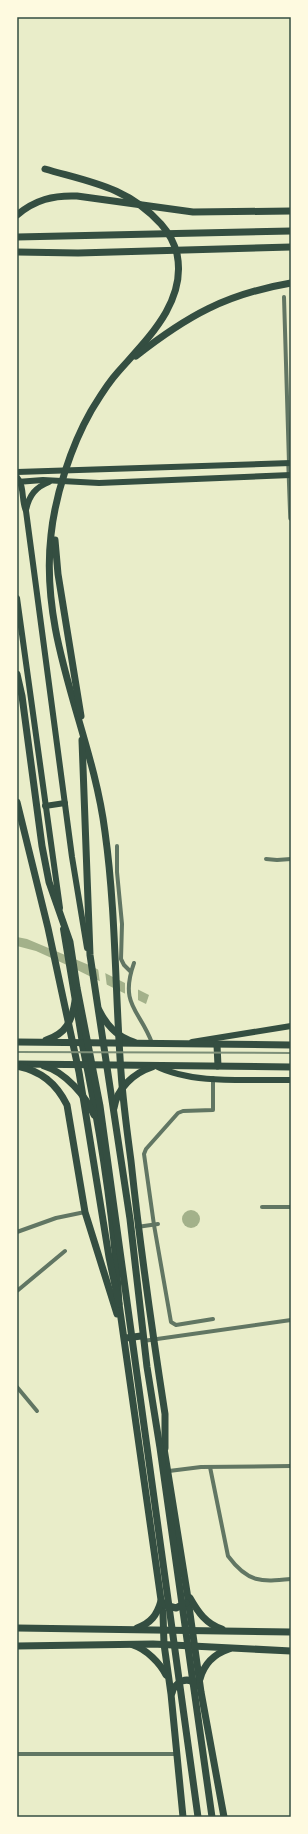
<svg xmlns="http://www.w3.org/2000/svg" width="308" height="1834" font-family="'Titillium Web',sans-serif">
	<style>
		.water { fill: #a3b18a }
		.pier { fill: #e9edc9 }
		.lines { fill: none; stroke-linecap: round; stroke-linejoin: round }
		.minor { stroke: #617663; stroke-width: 4 }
		.tertiary { stroke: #617663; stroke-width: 5.5 }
		.secondary { stroke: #344e41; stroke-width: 6 }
		.primary { stroke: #344e41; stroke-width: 7 }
		.trunk { stroke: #344e41; stroke-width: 7 }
		.rail { stroke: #7c8e77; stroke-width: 2 }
		.neatline { fill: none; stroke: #344e41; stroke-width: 1.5 }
	</style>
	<rect width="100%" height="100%" fill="#e9edc9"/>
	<g class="water">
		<polygon points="17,937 27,939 89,965 149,995 146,1004 67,965 36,951 17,946"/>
		<circle cx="191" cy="1219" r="9"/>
	</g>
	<g class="pier">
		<polygon points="98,968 105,971 107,987 100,983"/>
		<polygon points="125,981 138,988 138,1002 125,996"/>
	</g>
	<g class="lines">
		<g class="minor">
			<polyline points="284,297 289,463"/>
			<polyline points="117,846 117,872 122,924 121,959 124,965 131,972"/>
			<polyline points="266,859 277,860 291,859"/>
			<path d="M134,963c-15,42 6,47 18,80"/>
			<polyline points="262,1207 291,1207"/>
			<polyline points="137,1227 158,1224"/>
			<polyline points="17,1232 56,1218 85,1212"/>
			<polyline points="17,1291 65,1251"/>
			<polyline points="213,1319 176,1325 171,1322 154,1225 144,1154 146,1149 178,1113 183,1111 213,1110 213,1078"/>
			<polyline points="143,1341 291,1320"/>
			<polyline points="17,1387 37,1411"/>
			<path d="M210,1467l18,89c20,27 33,26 63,23"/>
			<polyline points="169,1471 201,1467 291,1466"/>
			<polyline points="17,1754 177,1754"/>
		</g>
		<polyline class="tertiary" points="289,463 291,518"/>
		<g class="secondary">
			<polyline points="17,472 291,463"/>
			<path d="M17,477c8,10 4,23 9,34l46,346 15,91"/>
			<polyline points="17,482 43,480 99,483 291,475"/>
			<path d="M26,510c3,-15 10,-23 23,-28"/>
			<polyline points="17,598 60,908"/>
			<polyline points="45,806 65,803"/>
			<polyline points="63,929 82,1043"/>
			<polyline points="192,1042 291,1026"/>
			<path d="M156,1066c37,19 94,13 135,14"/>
		</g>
		<g class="primary">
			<path d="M99,1010c8,16 18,27 35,32"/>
			<path d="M46,1040c20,-6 26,-19 29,-39"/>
			<polyline points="17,1042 291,1045"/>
			<path d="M82,1043c18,85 32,174 37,261l44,310 1,30 7,50 12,123"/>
			<polyline points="217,1045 218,1066"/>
			<polyline points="19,1064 291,1067"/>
			<path d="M17,1066c24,5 39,17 50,39l18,107 32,102"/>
			<path d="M44,1066c21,6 42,30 50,49"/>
			<path d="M114,1108c3,-20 20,-35 38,-41"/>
			<polyline points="126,1338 141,1336"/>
			<polyline points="163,1442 187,1592 201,1692 224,1817"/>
			<path d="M190,1598c8,14 16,26 32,31"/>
			<polyline points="17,1628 291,1632"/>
			<path d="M137,1628c14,-5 20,-13 24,-27l4,4 11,3 10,-5"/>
			<path d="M133,1645c13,4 27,18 33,30"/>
			<polyline points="17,1646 153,1644 291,1651"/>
			<path d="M200,1679c4,-15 14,-25 29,-30"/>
			<path d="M172,1693c3,-11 15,-18 25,-8"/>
		</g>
		<g class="trunk">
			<path d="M45,169c45,13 83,18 116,55 8,9 13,18 16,30 10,48 -30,85 -59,118 -11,12 -19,26 -27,39 -20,35 -36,85 -40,124 -12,105 41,195 54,297 11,79 10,160 16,240 2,30 6,59 10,89 9,85 21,169 34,253v34"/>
			<path d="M17,215c18,-15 36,-20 60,-19l116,16 98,-1"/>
			<polyline points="17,237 291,231"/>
			<polyline points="17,252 78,253 291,247"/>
			<path d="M136,356c51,-40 90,-62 155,-73"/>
			<polyline points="55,540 58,574 81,716"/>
			<polyline points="17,674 22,696 42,846 49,882 70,942 77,988 100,1106 198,1817"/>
			<polyline points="82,740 90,955 130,1219 147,1367 160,1448 212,1817"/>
			<polyline points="17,802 48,928 79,1072 109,1257 119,1304"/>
		</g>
		<polyline class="rail" points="17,1052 291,1053"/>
	</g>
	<rect width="308" height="1834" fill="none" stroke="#fefae0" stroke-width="36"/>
	<rect x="18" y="18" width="272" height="1798" class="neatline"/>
</svg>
